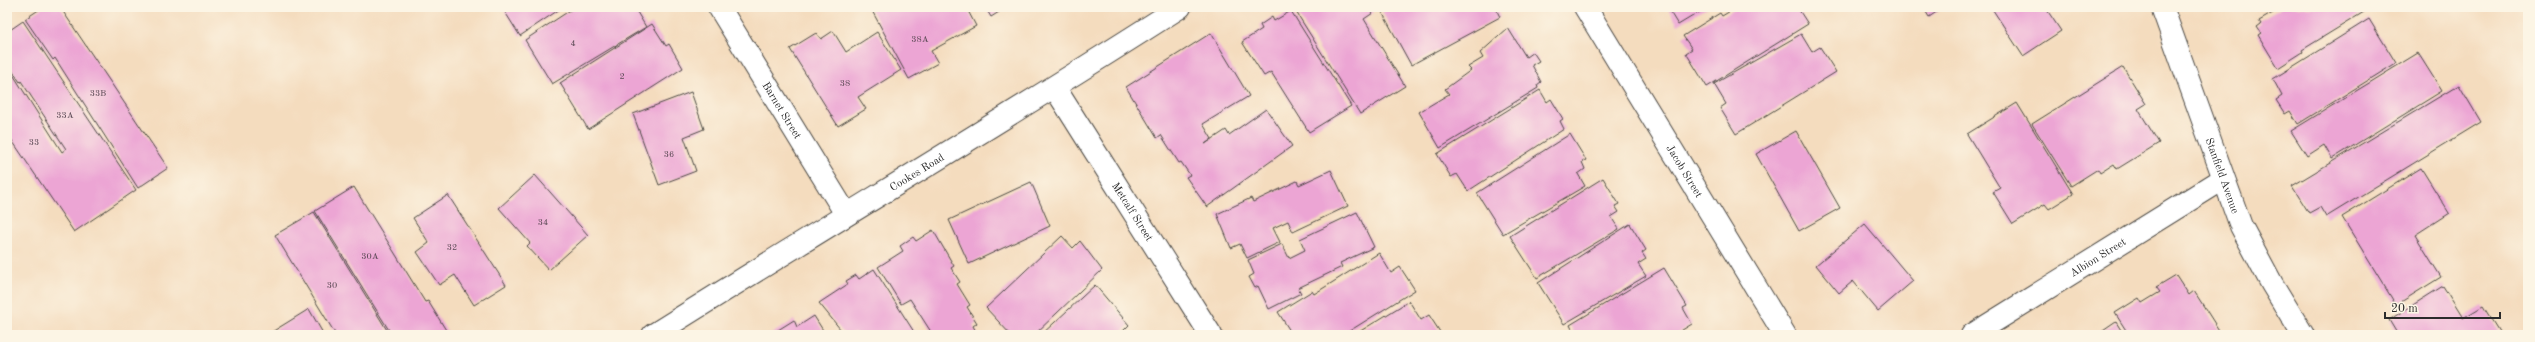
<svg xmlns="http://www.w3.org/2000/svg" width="2535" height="342" font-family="'Old Standard TT',serif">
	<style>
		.building { fill: #eca5d4 }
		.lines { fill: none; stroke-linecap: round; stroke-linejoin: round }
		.street-casing { stroke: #494641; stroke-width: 24 }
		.street { stroke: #fff; stroke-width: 22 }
		.labels { text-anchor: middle; stroke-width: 4; stroke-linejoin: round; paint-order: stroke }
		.number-label { font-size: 9px; fill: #5b4a55 }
		.street-label { font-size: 11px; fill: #2b2b2b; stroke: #fcf5e5 }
	</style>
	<rect width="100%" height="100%" fill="#fcf5e5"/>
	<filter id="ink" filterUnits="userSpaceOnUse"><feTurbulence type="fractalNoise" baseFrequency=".025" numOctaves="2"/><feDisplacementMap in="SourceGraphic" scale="8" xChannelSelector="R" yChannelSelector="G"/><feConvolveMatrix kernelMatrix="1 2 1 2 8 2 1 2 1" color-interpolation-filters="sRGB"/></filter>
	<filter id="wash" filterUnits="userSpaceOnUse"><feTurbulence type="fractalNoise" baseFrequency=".012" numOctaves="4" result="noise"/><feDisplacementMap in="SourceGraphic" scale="16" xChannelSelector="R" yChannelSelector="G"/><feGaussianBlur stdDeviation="0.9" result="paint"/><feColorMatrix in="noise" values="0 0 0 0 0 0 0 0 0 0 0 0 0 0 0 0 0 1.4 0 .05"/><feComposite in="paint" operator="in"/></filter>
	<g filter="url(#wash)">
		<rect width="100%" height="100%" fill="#f4dcbe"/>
		<g id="blocks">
			<g class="building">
				<polygon points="43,7 60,7 168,168 138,188 55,58 53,60 25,19"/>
				<polygon points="508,7 563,7 520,36 505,12 509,9"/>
				<polygon points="575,7 634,7 646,27 552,84 525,40"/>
				<polygon points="870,7 966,7 976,26 931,51 938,63 909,79"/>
				<polygon points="985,7 1007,7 991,17"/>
				<polygon points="1293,7 1370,7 1373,13 1364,19 1405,86 1360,114"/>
				<polygon points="1392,7 1495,7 1500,17 1411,65 1382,12"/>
				<polygon points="1667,7 1708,7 1678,25"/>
				<polygon points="1737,7 1797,7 1808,24 1707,87 1686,53 1692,49 1683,36 1720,13 1722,16"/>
				<polygon points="1923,7 1944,7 1929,17"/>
				<polygon points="1991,7 2045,7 2061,31 2023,56"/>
				<polygon points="2283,7 2372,7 2302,50 2303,52 2278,68 2258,35 2261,33 2257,27 2261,24 2259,21"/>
				<polygon points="1291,11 1351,106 1309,132 1271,72 1264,76 1242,42 1262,29 1260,25 1272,17 1274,21"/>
				<polygon points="2369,19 2396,63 2298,124 2290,111 2285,114 2276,100 2282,96 2273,79"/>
				<polygon points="23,21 136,190 74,232 7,133 7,65 62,152 66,149 21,81 20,82 7,63 7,32"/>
				<polygon points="652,24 666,46 669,44 683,68 588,129 560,83"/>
				<polygon points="1508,28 1526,57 1533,52 1539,61 1532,65 1541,82 1537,85 1538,88 1440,148 1419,112 1449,94 1445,89 1471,70 1468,67 1483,58 1480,53"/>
				<polygon points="833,31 846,52 877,32 901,70 858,97 866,109 838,126 790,49 816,33 821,39"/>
				<polygon points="1211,33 1249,96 1203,124 1212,139 1205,144 1226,130 1229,135 1266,109 1292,146 1207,207 1186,177 1190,175 1181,162 1179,163 1161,135 1157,138 1126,87"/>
				<polygon points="1801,34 1812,52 1820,47 1836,72 1736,134 1720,108 1726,104 1714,84"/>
				<polygon points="2418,53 2442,91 2332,159 2324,145 2307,156 2291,131"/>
				<polygon points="2123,67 2146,104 2138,109 2159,143 2117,169 2114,164 2100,173 2098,169 2071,186 2032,124"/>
				<polygon points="2459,85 2481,122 2326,217 2320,207 2309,213 2292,186"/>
				<polygon points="1540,90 1547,102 1551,99 1563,119 1560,121 1564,129 1468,191 1457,174 1451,177 1437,154"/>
				<polygon points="691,92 704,129 684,137 696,171 659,185 633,114"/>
				<polygon points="2017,103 2073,194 2049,209 2045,204 2013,224 1993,192 2000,188 1967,134"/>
				<polygon points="1796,131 1840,208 1799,231 1756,154"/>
				<polygon points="1570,134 1586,160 1582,162 1585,169 1578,174 1585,186 1503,234 1477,193"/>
				<polygon points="2421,168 2449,213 2415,235 2441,277 2396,305 2342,217"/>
				<polygon points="1331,170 1348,206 1293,232 1288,221 1273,228 1280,242 1247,258 1240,244 1231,248 1217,214 1251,198 1253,202 1297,181 1299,185"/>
				<polygon points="535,175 588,235 549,270 527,246 530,243 499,208"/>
				<polygon points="1603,178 1619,204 1615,206 1619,212 1611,217 1619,229 1537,278 1510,236"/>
				<polygon points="1031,182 1050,226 969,264 949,220"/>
				<polygon points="354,187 425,302 428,301 449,335 392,335 315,211"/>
				<polygon points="448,195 506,285 474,305 455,275 439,285 417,252 429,243 413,218"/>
				<polygon points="314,212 390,335 336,335 275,235"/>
				<polygon points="1357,212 1374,247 1340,263 1342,267 1298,288 1301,293 1269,309 1258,286 1255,288 1249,277 1254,274 1248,260 1282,244 1289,258 1305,250 1300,239"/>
				<polygon points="1630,224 1646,250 1642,253 1646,259 1638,264 1646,276 1564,324 1538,283"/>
				<polygon points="1865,224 1913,281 1878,311 1853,281 1839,293 1816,265"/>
				<polygon points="933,230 954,266 951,268 960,282 957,284 970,305 967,307 977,323 973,326 978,335 933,335 910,299 901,304 878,267 903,251 900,246 913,237 916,241"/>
				<polygon points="1062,236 1073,248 1080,241 1102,270 1034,335 1011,335 986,308"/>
				<polygon points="1379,253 1391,273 1400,267 1415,290 1343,335 1290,335 1292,334 1278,312 1312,291 1314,294"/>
				<polygon points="1664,268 1687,306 1683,308 1692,324 1674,335 1575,335 1570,325"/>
				<polygon points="874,269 916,335 857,335 855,332 845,335 819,303 848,284 846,281 856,275 859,279"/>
				<polygon points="2176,275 2189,295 2194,291 2222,335 2129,335 2115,313 2139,298 2142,303 2160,292 2156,287"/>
				<polygon points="1095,285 1129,325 1119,335 1041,335"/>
				<polygon points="2443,286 2463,318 2483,306 2501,335 2398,335 2389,320"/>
				<polygon points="1409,301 1421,320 1429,315 1442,335 1354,335"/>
				<polygon points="309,309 324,335 267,335"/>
				<polygon points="814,316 826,335 770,335 794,320 797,327"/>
				<polygon points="2116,322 2124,335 2097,335"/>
			</g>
		</g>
	</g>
	<g filter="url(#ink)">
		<use href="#blocks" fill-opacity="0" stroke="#494641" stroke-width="1"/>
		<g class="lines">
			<defs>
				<g id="street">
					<path id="s1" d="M719,7l127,207"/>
					<path id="s2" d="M1585,7l200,328"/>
					<path id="s3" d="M2162,7l79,219 31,58 31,51"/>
					<path id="s4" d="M1055,88l156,247"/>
					<path id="s5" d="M653,335c175,-110 353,-216 527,-328"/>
					<path id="s6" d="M1972,335l251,-156"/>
				</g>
			</defs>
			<use href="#street" class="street-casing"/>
			<use href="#street" class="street"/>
		</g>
	</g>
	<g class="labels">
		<g class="number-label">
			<text x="920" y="42">38A</text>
			<text x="573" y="46">4</text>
			<text x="622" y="79">2</text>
			<text x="845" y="86">38</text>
			<text x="98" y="96">33B</text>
			<text x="65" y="118">33A</text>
			<text x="34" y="145">33</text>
			<text x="669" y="157">36</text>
			<text x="543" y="225">34</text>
			<text x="452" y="250">32</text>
			<text x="370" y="259">30A</text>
			<text x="332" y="288">30</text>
		</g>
		<g class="street-label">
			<text dy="4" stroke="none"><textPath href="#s1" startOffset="121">Barnet Street</textPath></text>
			<text dy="4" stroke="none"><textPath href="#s5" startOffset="310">Cookes Road</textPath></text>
			<text dy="4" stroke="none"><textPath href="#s2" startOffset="192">Jacob Street</textPath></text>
			<text dy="4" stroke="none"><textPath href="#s3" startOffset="179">Stanfield Avenue</textPath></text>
			<text dy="4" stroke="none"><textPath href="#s4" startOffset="146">Metcalf Street</textPath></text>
			<text dy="4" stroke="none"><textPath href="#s6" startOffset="148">Albion Street</textPath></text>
		</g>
	</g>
	<rect width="2535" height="342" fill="none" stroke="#fcf5e5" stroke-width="24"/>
	<path d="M2385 312v6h115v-6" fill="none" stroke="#2b2b2b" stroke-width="2"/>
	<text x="2391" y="312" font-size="12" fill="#2b2b2b" stroke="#fcf5e5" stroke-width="3" paint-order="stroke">20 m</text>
</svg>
